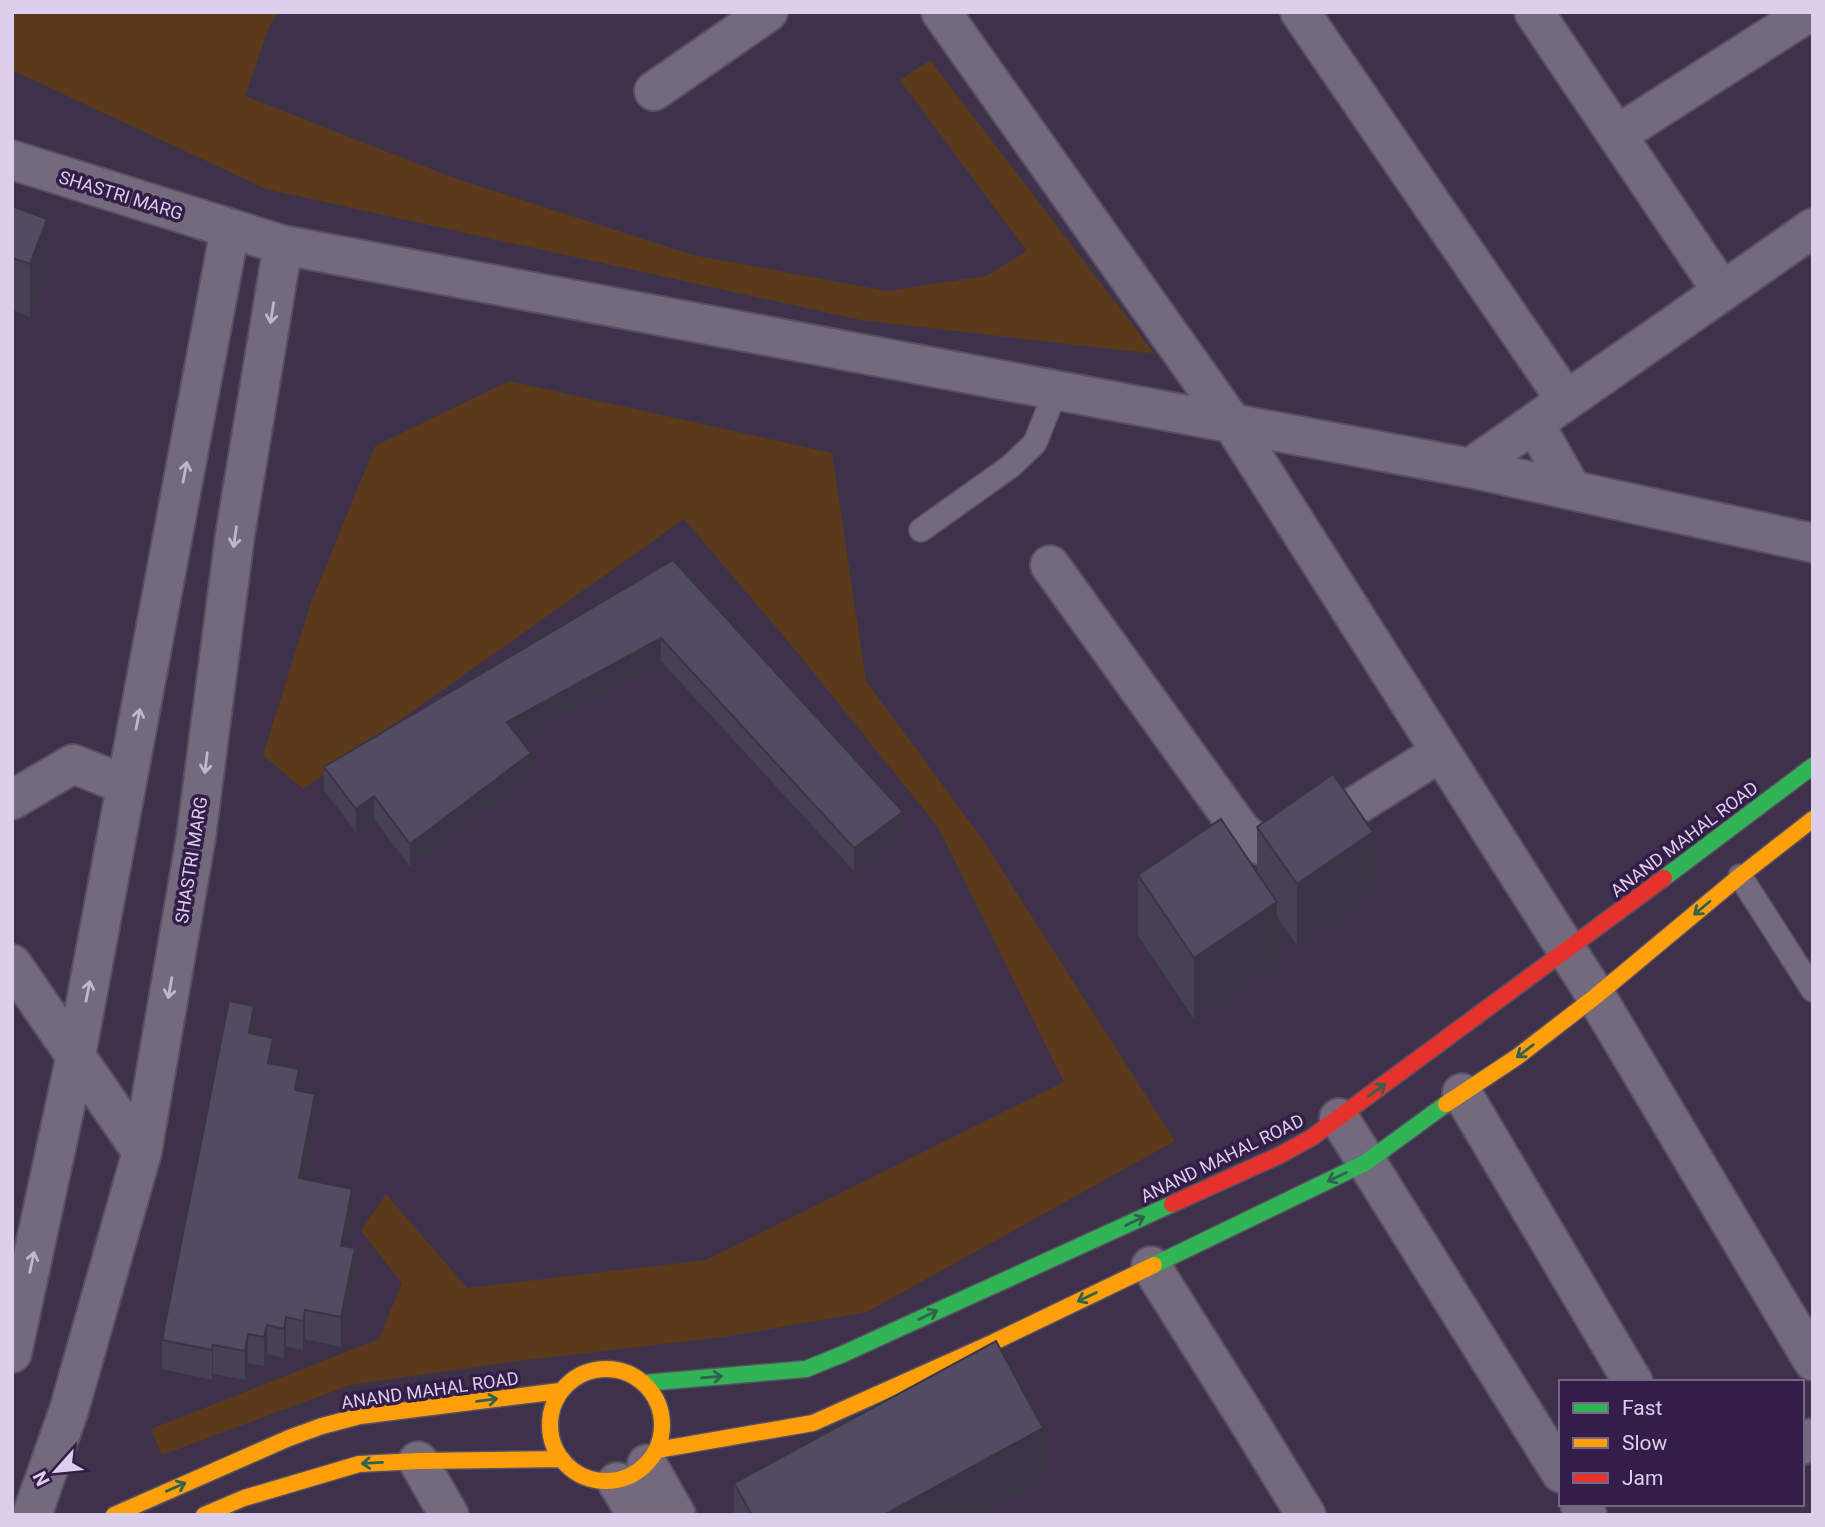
<svg xmlns="http://www.w3.org/2000/svg" width="1825" height="1527" font-family="Roboto,sans-serif">
<style>
.green{fill:#5b3a1c}
.lines{fill:none;stroke-linecap:round;stroke-linejoin:round}
.lane-casing{stroke:#594f64;stroke-width:26}
.street-casing{stroke:#594f64;stroke-width:42}
.fast-casing{stroke:#594f64;stroke-width:19}
.slow-casing{stroke:#594f64;stroke-width:19}
.jam-casing{stroke:#594f64;stroke-width:19}
.lane{stroke:#736b7d;stroke-width:23}
.street{stroke:#736b7d;stroke-width:38}
.fast{stroke:#30b455;stroke-width:16}
.slow{stroke:#ff9f0a;stroke-width:16}
.jam{stroke:#e5322d;stroke-width:16}
.wall{fill:#474155}
.shaded-wall{fill:#393545}
.building{fill:#524c63;stroke:#393545;stroke-width:2}
.oneway{stroke:#c1b6d0}
.oneway2{stroke:#32624e}
.labels{text-anchor:middle;dominant-baseline:central;stroke-width:7;stroke-linejoin:round;paint-order:stroke}
.street-label{font-size:18px;fill:#dbcfeb;stroke:#331e49}
</style>
<rect width="100%" height="100%" fill="#3e324a"/>
<path class="green" d="M12,12H278L269,27L245,96L454,178L693,255L887,291L986,276L1027,251L900,80L930,60L1155,354L861,320L266,189L12,70Z
M509,381L832,453L866,681L981,837L1175,1141L867,1312L731,1336L510,1362L350,1385L162,1455L151,1429L379,1339L402,1283L361,1231L386,1194L467,1288L706,1260L1064,1082L938,827L793,647L684,519L303,789L263,755L311,603L375,446Z"/>
<g class="lines">
<defs>
<path id="lane" d="M921,530L1011,466L1035,443L1056,390
M1740,876L1813,990"/>
<path id="street" d="M941,12L1232,423L1596,996L1813,1361
M1300,12L1566,400
M1534,12L1722,291
M654,91L768,12
M1617,135L1809,12
M12,160L283,245L1470,468L1813,543
M1534,423L1572,490
M1470,468L1813,228
M1050,565L1242,832C1261,847 1269,853 1293,845L1441,752
M12,800L73,764L126,785
M12,964L142,1152
M1462,1093L1633,1382
M1339,1118L1561,1473
M1151,1266L1249,1422L1306,1515
M12,1353L76,1055L230,229
M1802,1445L1813,1438
M418,1461L449,1515
M647,1464L676,1515
M617,1482L637,1515
M1580,1504L1587,1515
M32,1515L69,1410L142,1152L196,837L235,535L283,245"/>
<path id="fast" d="M1664,878L1813,766
M1154,1265L1365,1163L1446,1104
M644,1383L806,1369L843,1354L1172,1204"/>
<path id="slow" d="M1446,1104L1517,1057L1596,996L1740,876L1813,819
M550 1425a56 56 0 1 1 112 0a56 56 0 1 1-112 0Z
M657,1450L813,1423L992,1343L1154,1265
M114,1515L289,1438L322,1426L360,1416L560,1391
M204,1515L244,1498L359,1464L418,1461L562,1459"/>
<path id="jam" d="M1172,1204L1280,1155L1311,1138L1664,878"/>
</defs>
<use href="#lane" class="lane-casing"/>
<use href="#street" class="street-casing"/>
<use href="#fast" class="fast-casing"/>
<use href="#slow" class="slow-casing"/>
<use href="#jam" class="jam-casing"/>
<use href="#lane" class="lane"/>
<use href="#street" class="street"/>
<use href="#fast" class="fast"/>
<use href="#slow" class="slow"/>
<use href="#jam" class="jam"/>
</g>
<path class="wall" d="M12,206L47,271L30,317L12,310Z
M673,560L903,834L854,871L661,661L519,738L531,776L410,867L374,819L356,832L324,790V767Z
M1257,827L1373,893L1297,946L1277,917V963L1194,1019L1138,936V875L1257,872Z
M254,1034L273,1064L299,1091L315,1123L304,1179L352,1218L346,1247L355,1278L341,1347L305,1339L303,1350L286,1346L284,1358L267,1354L264,1366L248,1363L245,1380L213,1374L212,1380L162,1369V1340Z
M1043,1481L981,1515H734V1483Z"/>
<path class="shaded-wall" d="M47,219V271L30,317V264Z
M661,638V661L507,744V722Z
M531,753V776L410,867V844Z
M374,796V819L356,832V809Z
M903,812V834L854,871V848Z
M1373,832V893L1297,946V884Z
M1277,902V963L1194,1019V958Z
M254,1006V1035L249,1033Z
M273,1038V1067L268,1063Z
M299,1069V1098L295,1090Z
M315,1094V1123L299,1207V1178Z
M352,1189V1218L341,1275V1246Z
M355,1248V1278L341,1347V1317Z
M305,1310V1339L303,1350V1321Z
M286,1317V1346L284,1358V1329Z
M267,1325V1354L264,1366V1337Z
M248,1334V1363L245,1380V1351Z
M213,1345V1374L212,1380V1350Z
M1043,1428V1481L981,1515H884Z"/>
<path class="building" d="M12,206L47,219L30,264L12,258Z
M673,560L903,812L854,848L661,638L507,722L531,753L410,844L374,796L356,809L324,767Z
M1333,774L1373,832L1297,884L1257,827Z
M1221,819L1277,902L1194,958L1138,875Z
M229,1001L254,1006L249,1033L273,1038L268,1063L299,1069L295,1090L315,1094L299,1178L352,1189L341,1246L355,1248L341,1317L305,1310L303,1321L286,1317L284,1329L267,1325L264,1337L248,1334L245,1351L213,1345L212,1350L162,1340Z
M996,1341L1043,1428L884,1515H752L734,1483Z"/>
<defs><path id="oneway-shaft" d="M-6 0H5M1.5-3L5.5 0L1.5 3" fill="none" stroke-width="1.6" stroke-linecap="round" stroke-linejoin="round" transform="scale(1.75)"/></defs>
<g class="oneway">
<use href="#oneway-shaft" transform="translate(272 313) rotate(99)"/>
<use href="#oneway-shaft" transform="translate(185 472) rotate(-79)"/>
<use href="#oneway-shaft" transform="translate(235 537) rotate(98)"/>
<use href="#oneway-shaft" transform="translate(138 719) rotate(-79)"/>
<use href="#oneway-shaft" transform="translate(206 763) rotate(97)"/>
<use href="#oneway-shaft" transform="translate(170 988) rotate(100)"/>
<use href="#oneway-shaft" transform="translate(88 991) rotate(-79)"/>
<use href="#oneway-shaft" transform="translate(32 1262) rotate(-78)"/>
</g>
<g class="oneway2">
<use href="#oneway-shaft" transform="translate(1702 908) rotate(140)"/>
<use href="#oneway-shaft" transform="translate(1525 1051) rotate(143)"/>
<use href="#oneway-shaft" transform="translate(1377 1090) rotate(-36)"/>
<use href="#oneway-shaft" transform="translate(1337 1177) rotate(154)"/>
<use href="#oneway-shaft" transform="translate(1135 1221) rotate(-25)"/>
<use href="#oneway-shaft" transform="translate(1087 1297) rotate(154)"/>
<use href="#oneway-shaft" transform="translate(928 1315) rotate(-25)"/>
<use href="#oneway-shaft" transform="translate(712 1377) rotate(-5)"/>
<use href="#oneway-shaft" transform="translate(487 1400) rotate(-7)"/>
<use href="#oneway-shaft" transform="translate(372 1463) rotate(177)"/>
<use href="#oneway-shaft" transform="translate(176 1487) rotate(-24)"/>
</g>
<g class="labels">
<g class="street-label">
<text transform="translate(121 195) rotate(17)">SHASTRI MARG</text>
<text transform="translate(1684 839) rotate(-37)">ANAND MAHAL ROAD</text>
<text transform="translate(191 860) rotate(-81)">SHASTRI MARG</text>
<text transform="translate(1222 1158) rotate(-26)">ANAND MAHAL ROAD</text>
<text transform="translate(430 1390) rotate(-8)">ANAND MAHAL ROAD</text>
</g>
</g>
<rect width="1825" height="1527" fill="none" stroke="#dbcfeb" stroke-width="28"/>
<rect x="1559" y="1380" width="245" height="126" fill="#331e49" stroke="#76658a" stroke-width="2"/>
<rect x="1573" y="1403" width="35" height="10" fill="#30b455" stroke="#76658a" stroke-width="2"/>
<text x="1622" y="1415" font-size="21" fill="#dbcfeb">Fast</text>
<rect x="1573" y="1438" width="35" height="10" fill="#ff9f0a" stroke="#76658a" stroke-width="2"/>
<text x="1622" y="1450" font-size="21" fill="#dbcfeb">Slow</text>
<rect x="1573" y="1473" width="35" height="10" fill="#e5322d" stroke="#76658a" stroke-width="2"/>
<text x="1622" y="1485" font-size="21" fill="#dbcfeb">Jam</text>
<g transform="translate(56 1471) rotate(243)" stroke="#331e49" stroke-width="5" paint-order="stroke">
<path d="M0-5L12 26L0 18L-12 26Z" fill="#dbcfeb"/>
<text y="-10" font-size="19" font-weight="bold" text-anchor="middle" fill="#dbcfeb">N</text>
</g>
</svg>
